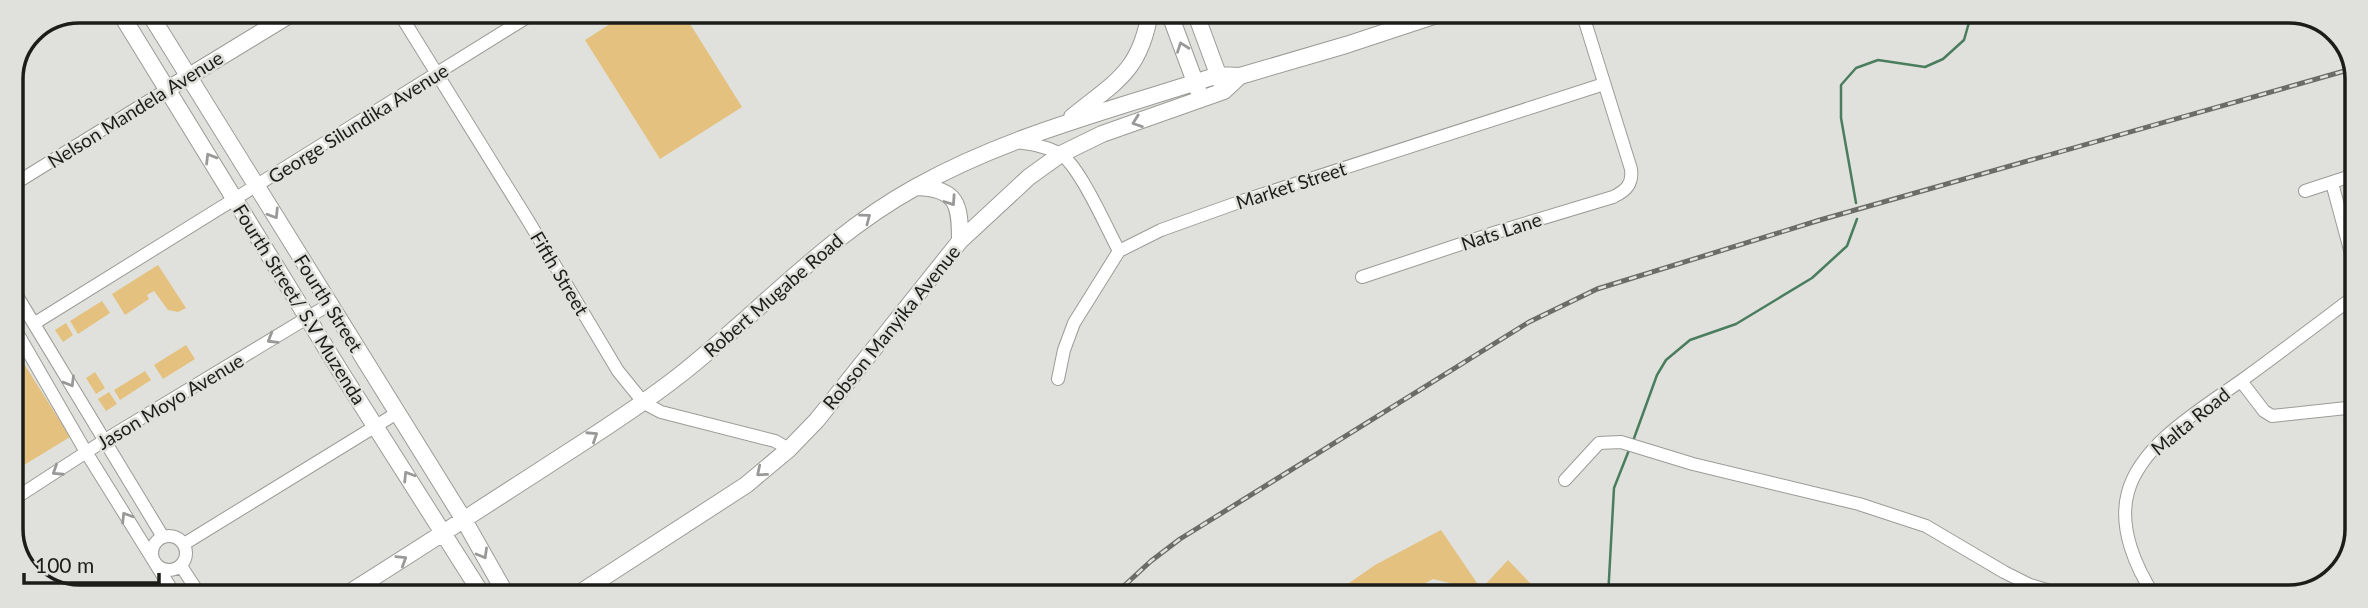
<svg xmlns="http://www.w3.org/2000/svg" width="2368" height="608" font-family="Lato,sans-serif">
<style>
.green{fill:#e4c17e}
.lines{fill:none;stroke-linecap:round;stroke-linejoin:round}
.stream{stroke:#4a7d5e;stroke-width:2.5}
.minor-casing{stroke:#9b9c98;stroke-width:14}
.major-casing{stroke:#9b9c98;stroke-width:18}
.minor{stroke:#fff;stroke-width:12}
.major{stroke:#fff;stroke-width:16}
.rail-casing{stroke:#6b6c69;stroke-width:5}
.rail{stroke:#e0e1dc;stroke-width:2.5;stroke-dasharray:8;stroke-linecap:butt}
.oneway{stroke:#999998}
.labels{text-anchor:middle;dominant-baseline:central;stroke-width:5;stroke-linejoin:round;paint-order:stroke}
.street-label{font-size:19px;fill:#1c1d1b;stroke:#e0e1dc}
.rim{fill:none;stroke:#1c1d1b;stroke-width:3.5}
</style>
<rect width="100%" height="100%" fill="#e0e1dc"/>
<path class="green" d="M630,11H682L742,107L660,159L585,40Z
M158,265L186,308L178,312L168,310L154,291L147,295L149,299L125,315L112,294Z
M102,301L110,313L78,334L70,321Z
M66,323L73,335L63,342L55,330Z
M11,343L70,437L11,473Z
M186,345L195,359L163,379L154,365Z
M145,371L151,380L120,400L114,390Z
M95,372L105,388L96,394L86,378Z
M109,392L117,404L106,411L98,399Z
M1441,530L1481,589L1508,560L1532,585L1525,597H1462L1454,584L1433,579L1401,597H1329L1375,565Z"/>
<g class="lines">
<path class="stream" d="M1856,203L1841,118V85L1856,68L1878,60L1925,67L1943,59L1964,40L1970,19L1968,12
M1633,441L1657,375L1666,360L1690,340L1736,324L1812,278L1847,246L1857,219
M1608,597L1614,488L1629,450"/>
<defs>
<path id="minor" d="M398,11L529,222L618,371L644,403L661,412L775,441L789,449
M1016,142C1031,144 1045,146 1059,153C1079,164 1107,229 1119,251
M2332,183L2356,272
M11,186L168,89
M2305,191L2357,174
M1362,277L1497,232L1613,197C1626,191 1633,184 1631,169L1582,12
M11,286L163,537
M11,322L86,452L175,595
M35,323L537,11
M1058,379L1064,350L1074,323L1119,251L1161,230L1242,201L1604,84
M2241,381L2264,411L2272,416L2356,407
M1565,480L1599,443L1621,442L1693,464L1859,504L1926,526L2004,572L2030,585L2070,597
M11,501L105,440L330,304
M152 553a17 17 0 1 1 34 0a17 17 0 1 1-34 0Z
M184,544L397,413
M181,566L200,595
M2155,597C2136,568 2118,528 2128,492C2142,442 2205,407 2245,378C2282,351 2319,323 2356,295"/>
<path id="major" d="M119,11L342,374L483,596
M148,11L464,520L507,596
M1169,12L1198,90
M1195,12L1222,85
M168,89L296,11
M1072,117C1116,81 1140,72 1150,12
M918,187C958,189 960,205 960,241
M344,596C408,556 472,514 536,473C583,442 631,413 676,378C757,315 825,237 916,187C1011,134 1116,109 1218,75L1240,76L1346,45L1446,12
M575,596L746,485L789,449L817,420L960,241L1029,177L1061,154L1102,134L1224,91L1240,76"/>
</defs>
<use href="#minor" class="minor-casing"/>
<use href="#major" class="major-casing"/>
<use href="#minor" class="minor"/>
<use href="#major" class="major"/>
<defs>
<path id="rail" d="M1113,596L1151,561L1180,539L1529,322L1597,289L1820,220L2355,68"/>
</defs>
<use href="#rail" class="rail-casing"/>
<use href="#rail" class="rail"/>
</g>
<defs><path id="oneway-chevron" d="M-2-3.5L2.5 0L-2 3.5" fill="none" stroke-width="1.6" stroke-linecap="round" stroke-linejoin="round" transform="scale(1.75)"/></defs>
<g class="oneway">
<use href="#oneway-chevron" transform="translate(1182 47) rotate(-110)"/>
<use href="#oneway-chevron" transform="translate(1137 122) rotate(160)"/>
<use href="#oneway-chevron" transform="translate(210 158) rotate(-121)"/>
<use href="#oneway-chevron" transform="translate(951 201) rotate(56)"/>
<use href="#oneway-chevron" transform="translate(274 214) rotate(58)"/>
<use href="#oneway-chevron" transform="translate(866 218) rotate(-37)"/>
<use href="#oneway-chevron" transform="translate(272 339) rotate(149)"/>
<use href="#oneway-chevron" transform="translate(70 382) rotate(59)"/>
<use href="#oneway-chevron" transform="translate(593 436) rotate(-33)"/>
<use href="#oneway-chevron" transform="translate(57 471) rotate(147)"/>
<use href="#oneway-chevron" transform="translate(761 472) rotate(140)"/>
<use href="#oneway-chevron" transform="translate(408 476) rotate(-122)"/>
<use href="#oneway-chevron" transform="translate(126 517) rotate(-122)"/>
<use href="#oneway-chevron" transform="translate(483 554) rotate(60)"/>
<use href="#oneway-chevron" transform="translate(402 560) rotate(-32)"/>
</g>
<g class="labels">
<g class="street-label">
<text transform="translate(135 109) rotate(-32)">Nelson Mandela Avenue</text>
<text transform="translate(358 123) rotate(-32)">George Silundika Avenue</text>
<text transform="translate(1291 185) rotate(-18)">Market Street</text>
<text transform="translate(1501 231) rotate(-18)">Nats Lane</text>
<text transform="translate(560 273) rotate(59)">Fifth Street</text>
<text transform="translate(773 295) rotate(-41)">Robert Mugabe Road</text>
<text transform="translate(329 303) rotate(58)">Fourth Street</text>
<text transform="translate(300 304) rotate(58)">Fourth Street/ S.V Muzenda</text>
<text transform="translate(891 327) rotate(-51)">Robson Manyika Avenue</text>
<text transform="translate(170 401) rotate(-31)">Jason Moyo Avenue</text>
<text transform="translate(2190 421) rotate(-39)">Malta Road</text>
</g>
</g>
<path d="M0 0H2368V608H0ZM79 23H2289A56 56 0 0 1 2345 79V529A56 56 0 0 1 2289 585H79A56 56 0 0 1 23 529V79A56 56 0 0 1 79 23Z" fill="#e0e1dc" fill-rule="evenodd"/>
<path class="rim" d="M79 23H2289A56 56 0 0 1 2345 79V529A56 56 0 0 1 2289 585H79A56 56 0 0 1 23 529V79A56 56 0 0 1 79 23Z"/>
<path d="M24 573v10h135v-10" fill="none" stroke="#1c1d1b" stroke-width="3.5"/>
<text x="35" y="573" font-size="21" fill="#1c1d1b" stroke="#e0e1dc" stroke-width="5" paint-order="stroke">100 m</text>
</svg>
